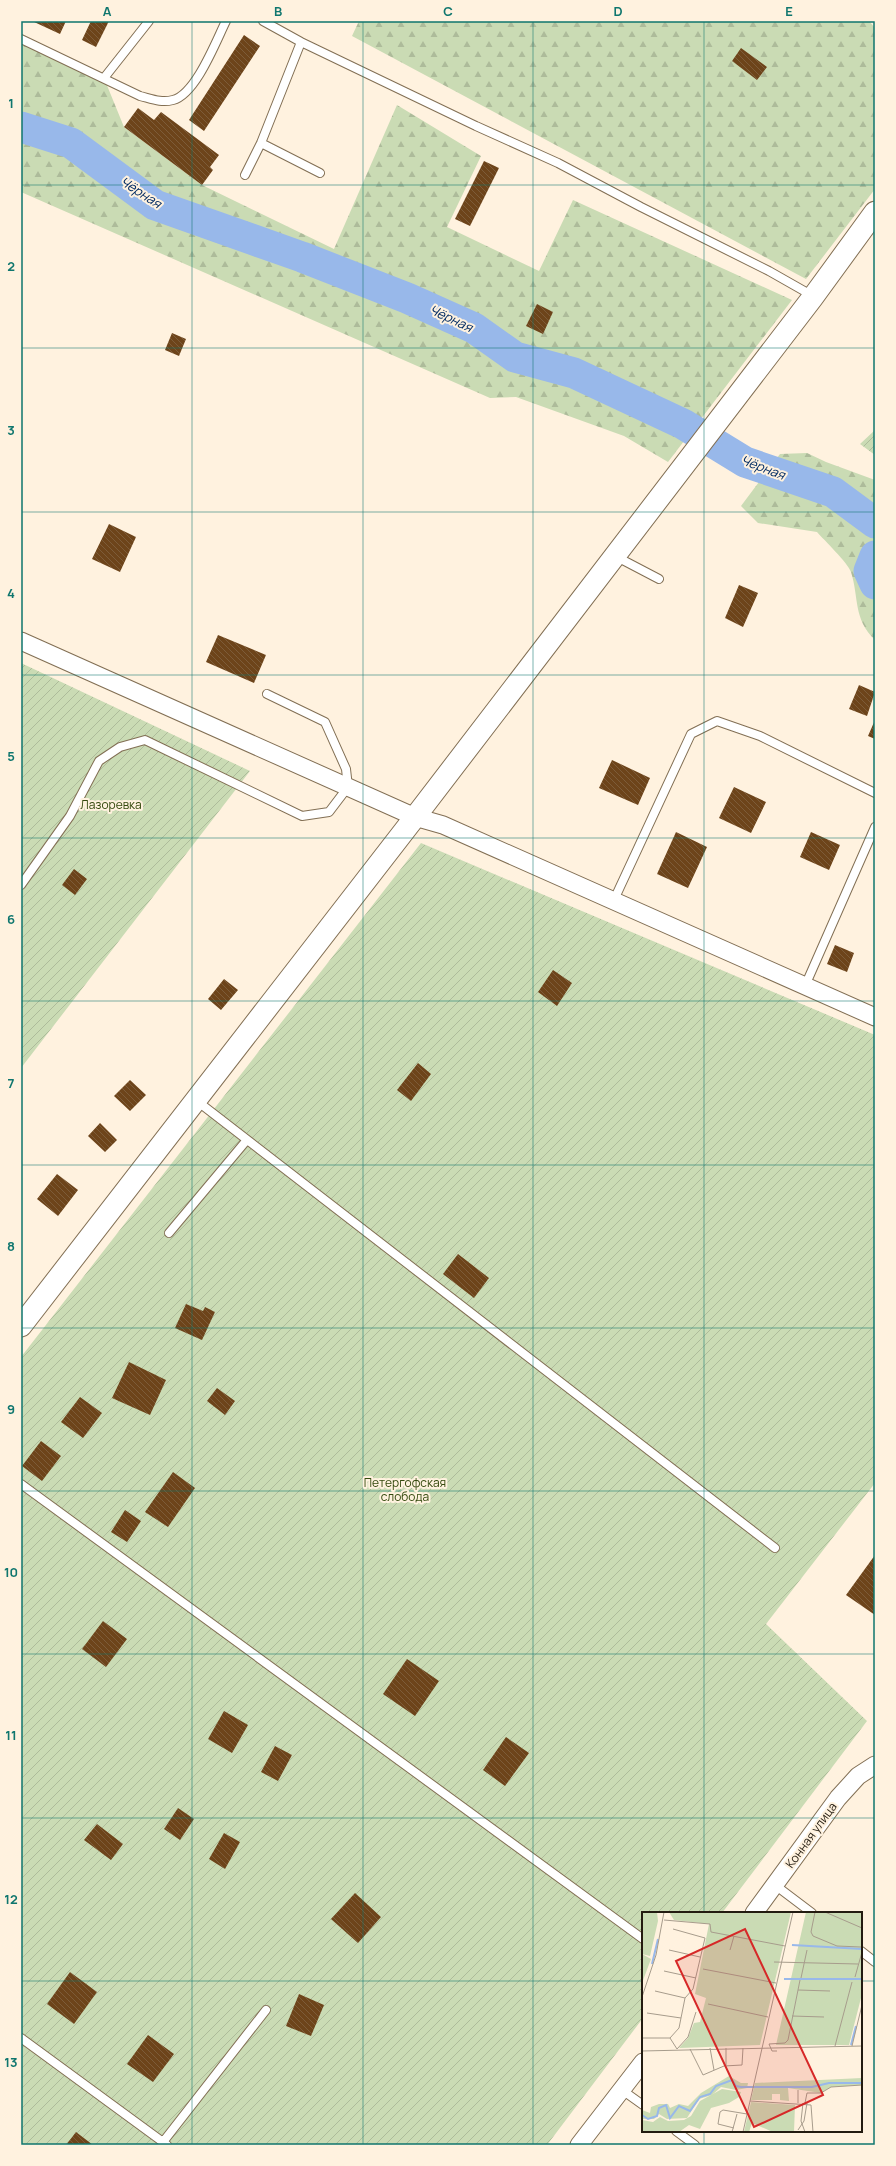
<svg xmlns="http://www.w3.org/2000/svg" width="896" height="2166" font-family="Manrope,sans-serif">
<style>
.forest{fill:url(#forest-firs)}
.garden{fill:url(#garden-furrows)}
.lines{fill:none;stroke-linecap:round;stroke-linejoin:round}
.river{stroke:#98b8ea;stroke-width:31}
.building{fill:url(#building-back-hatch)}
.service-casing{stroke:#826f54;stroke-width:10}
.minor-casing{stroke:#826f54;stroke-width:19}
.tertiary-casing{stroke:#826f54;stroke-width:23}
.service{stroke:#fff;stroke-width:8}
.minor{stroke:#fff;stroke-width:17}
.tertiary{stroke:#fff;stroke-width:21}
.grid{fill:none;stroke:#0f766e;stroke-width:1;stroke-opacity:0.55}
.labels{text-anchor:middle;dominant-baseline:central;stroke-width:4;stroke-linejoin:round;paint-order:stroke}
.park-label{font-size:12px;fill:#354a0e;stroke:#fff2df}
.street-label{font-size:12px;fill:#231b10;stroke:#fff2df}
.water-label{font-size:13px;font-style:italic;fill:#012a62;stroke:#fff2df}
.inset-river{fill:none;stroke:#98b8ea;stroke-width:2}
.inset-road{fill:none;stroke:#a79c8c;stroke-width:1}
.view{fill:#d62828;fill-opacity:0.15;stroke:#d62828;stroke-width:2}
.inset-edge{fill:none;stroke:#231b10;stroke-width:2}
.neatline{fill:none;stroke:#0f766e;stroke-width:1.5}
.grid-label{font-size:13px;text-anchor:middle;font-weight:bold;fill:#0f766e}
</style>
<defs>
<pattern id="forest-firs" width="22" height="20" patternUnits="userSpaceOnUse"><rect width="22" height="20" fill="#cadbb4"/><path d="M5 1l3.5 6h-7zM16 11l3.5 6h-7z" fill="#adbb9a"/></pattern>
<pattern id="garden-furrows" width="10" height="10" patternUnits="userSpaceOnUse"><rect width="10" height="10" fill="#cadbb4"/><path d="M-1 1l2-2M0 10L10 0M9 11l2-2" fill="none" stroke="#adbb9a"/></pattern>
<pattern id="building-back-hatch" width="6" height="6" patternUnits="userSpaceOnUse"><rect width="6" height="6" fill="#6d441a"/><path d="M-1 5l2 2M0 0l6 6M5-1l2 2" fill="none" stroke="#7d5c39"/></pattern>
</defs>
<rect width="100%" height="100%" fill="#fff2df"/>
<path class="forest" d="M359,21H869L875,28V189L806,279L352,36Z
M21,39L104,78L124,127L202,185L334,249L397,105L481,156L447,227L539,271L573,200L792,300L668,462L624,436L516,397L490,398L21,192Z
M807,453L826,462L875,480V640C853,619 859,597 851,572C848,563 824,540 817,532L758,523L741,506L780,454Z"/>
<path class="garden" d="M875,430V455L860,444Z
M21,663L250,771L21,1068Z
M421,843L875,1035V1483L766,1624L867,1721L722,1913H643V2018L547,2145H21V1357Z"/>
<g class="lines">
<path class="river" d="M21,127L71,143L155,205L302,257L407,298L474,328L515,357L574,373L683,424L745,462L833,492L875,523
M875,556L869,571L875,584"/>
</g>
<path class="building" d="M32,21H66L60,34Z
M91,21H109L96,47L82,40Z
M244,35L260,46L204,131L189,120Z
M741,48L767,67L757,80L732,61Z
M138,108L154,120L161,112L219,155L210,167L213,170L202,185L124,127Z
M484,161L499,168L470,226L455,219Z
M537,304L553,312L543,334L526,326Z
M172,333L186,339L179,356L165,350Z
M109,524L136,537L120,572L92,559Z
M739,585L758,593L743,627L725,618Z
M218,635L266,655L254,683L206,662Z
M859,685L875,692L867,716L849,709Z
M875,720V739L868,736Z
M612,760L650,778L638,805L599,788Z
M734,787L766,802L751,833L719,818Z
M676,832L707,847L688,888L657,874Z
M811,832L840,845L829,870L800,857Z
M74,869L87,879L75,895L62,885Z
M835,945L854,953L847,972L827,964Z
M553,970L572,983L557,1006L538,992Z
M224,979L238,990L221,1010L208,999Z
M418,1063L431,1074L411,1101L397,1090Z
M130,1080L146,1095L130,1111L114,1096Z
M100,1123L117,1140L105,1152L88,1136Z
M57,1174L78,1190L58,1216L37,1199Z
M458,1254L489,1278L474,1298L443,1274Z
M186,1304L203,1311L205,1307L215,1312L202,1340L175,1328Z
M129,1362L166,1380L150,1415L112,1398Z
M217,1388L235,1401L225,1415L207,1401Z
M80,1397L102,1413L83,1438L61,1422Z
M41,1441L61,1456L42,1481L22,1466Z
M173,1472L195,1488L168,1527L145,1512Z
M125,1510L141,1521L127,1542L111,1532Z
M875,1555V1615L846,1595Z
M103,1621L127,1639L106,1667L82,1649Z
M407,1659L439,1681L415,1716L383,1694Z
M224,1711L248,1725L232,1753L208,1739Z
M506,1737L529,1753L505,1786L483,1770Z
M275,1746L292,1755L278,1781L261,1772Z
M178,1808L194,1819L180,1840L164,1829Z
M97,1824L123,1844L111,1860L84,1840Z
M224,1833L240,1842L225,1869L209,1859Z
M355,1893L381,1917L358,1943L331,1919Z
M70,1972L97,1992L74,2024L47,2004Z
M299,1994L324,2005L311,2036L286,2026Z
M148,2035L174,2054L153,2082L127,2064Z
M76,2132L93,2145H66Z"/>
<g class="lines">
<defs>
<path id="service" d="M263,21L301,42L476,126L558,163L641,207L769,271L813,296
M21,39L140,96C152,99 161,103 173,100C196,94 216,41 226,21
M104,78L149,21
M261,143L320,173
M245,175L261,143L301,42
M615,556L659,579
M21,885L70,816L99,761L120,747L145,740L302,816L329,812L348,787L346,769L325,722L267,694
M613,902L691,734L717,721L760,736L875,793
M805,986L875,827
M197,1101L775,1548
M169,1233L246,1141
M21,1484L643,1939
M775,1885L812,1913
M861,1951L875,1962
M21,2038L167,2145
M622,2090L643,2105
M676,2131L695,2145
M163,2142L266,2010"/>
<path id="minor" d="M21,641L415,817L443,825L875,1017
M754,1913L838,1798L858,1776L875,1765
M579,2145L643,2062"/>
<path id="tertiary" d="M21,1326L415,817L813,297L875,212"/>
</defs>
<use href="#service" class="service-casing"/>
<use href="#minor" class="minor-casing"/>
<use href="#tertiary" class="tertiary-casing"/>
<use href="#service" class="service"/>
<use href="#minor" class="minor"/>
<use href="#tertiary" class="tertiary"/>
</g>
<path class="grid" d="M192,21V2145M363,21V2145M533,21V2145M704,21V1913M21,185H875M21,348H875M21,512H875M21,675H875M21,838H875M21,1001H875M21,1165H875M21,1328H875M21,1491H875M21,1654H875M21,1818H875M21,1981H643M861,1981H875M704,2131V2145"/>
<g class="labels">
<g class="park-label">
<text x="111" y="804">Лазоревка</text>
<text x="405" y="1482">Петергофская<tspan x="405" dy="14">слобода</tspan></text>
</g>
<g class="street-label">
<text transform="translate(811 1835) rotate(-54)">Конная улица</text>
</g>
<g class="water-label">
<text transform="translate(141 192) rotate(33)">Чёрная</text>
<text transform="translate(451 318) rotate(25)">Чёрная</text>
<text transform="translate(763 467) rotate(21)">Чёрная</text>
</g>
</g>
<g transform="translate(642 1912)">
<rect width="220" height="220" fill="#fff2df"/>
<path d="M0,42L9,47L0,71Z" fill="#cadbb4"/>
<path d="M87,164L99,171H106L105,176L94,178L79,175L70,183L57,187L45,206L25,207L17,202L12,207H0V198L8,201L9,195L17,192H26L28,196L37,192L46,194L59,181ZM220,166V173L189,175L179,181L146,176L147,189L138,188V182H130V188H109L113,171ZM109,190L153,193L152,220H131L110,211L107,220H102Z" fill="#cadbb4"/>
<path d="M0,0H15L16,9L8,44L0,42ZM27,0H149L118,133L37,136L46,126L52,111L58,110L64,86L53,82L67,12L32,8ZM164,0H220V82L207,133H134ZM80,177L99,180L97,185L87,191L69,196L58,217L47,213L37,220H0V208L11,210L18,205L26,209L42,208L49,204L58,189Z" fill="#cadbb4"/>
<path class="inset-river" d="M150,33L220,37M10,52L16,27M142,67H220M209,133L214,114M0,203L6,207L15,204L17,196L24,193L28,206L37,194L48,199L58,185L68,182L74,174L90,168L94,174L99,175H170L187,171H220"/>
<path class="inset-road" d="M173,0L169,20L171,24L195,34L219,35M183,0L220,16M22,8L68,12L69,20L143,34M31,17L63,26L51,77L43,86L37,116L28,126L35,137L46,125L54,100M27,38L58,45M88,38L92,24M132,50L216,52M61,57L134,71M22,59L54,66M213,65L220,40M159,66L165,38M156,78L188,79M13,79L43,86M0,85L14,43L22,0M66,92L126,105M5,101L39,106M150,104L182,105M0,126H28M193,134L210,70M210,134L220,93M68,136L72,158M84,136V153M48,137L61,163L82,154L100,153L101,136M0,139L220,134M135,139H130L127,132L143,131L146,128L158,68M156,178V191M108,189L169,193L171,220M161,191L159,209L163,220M163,191L165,181H179L189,175L220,173M92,216L76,212L78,200L81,198L105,202M156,218L162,209L165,191M90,220L95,202M101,220L151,0"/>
<path class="view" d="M103,17L181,183L112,215L34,49Z"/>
<rect width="220" height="220" class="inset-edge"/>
</g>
<rect width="896" height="2166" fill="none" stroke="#fff2df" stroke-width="44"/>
<rect x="22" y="22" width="852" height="2122" class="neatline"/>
<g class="grid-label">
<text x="107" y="16">A</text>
<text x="278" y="16">B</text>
<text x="448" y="16">C</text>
<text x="618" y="16">D</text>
<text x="789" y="16">E</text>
<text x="11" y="108">1</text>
<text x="11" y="271">2</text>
<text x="11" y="435">3</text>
<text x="11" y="598">4</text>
<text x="11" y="761">5</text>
<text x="11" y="924">6</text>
<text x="11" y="1088">7</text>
<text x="11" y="1251">8</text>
<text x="11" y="1414">9</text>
<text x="11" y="1577">10</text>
<text x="11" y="1740">11</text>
<text x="11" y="1904">12</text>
<text x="11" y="2067">13</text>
</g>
</svg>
